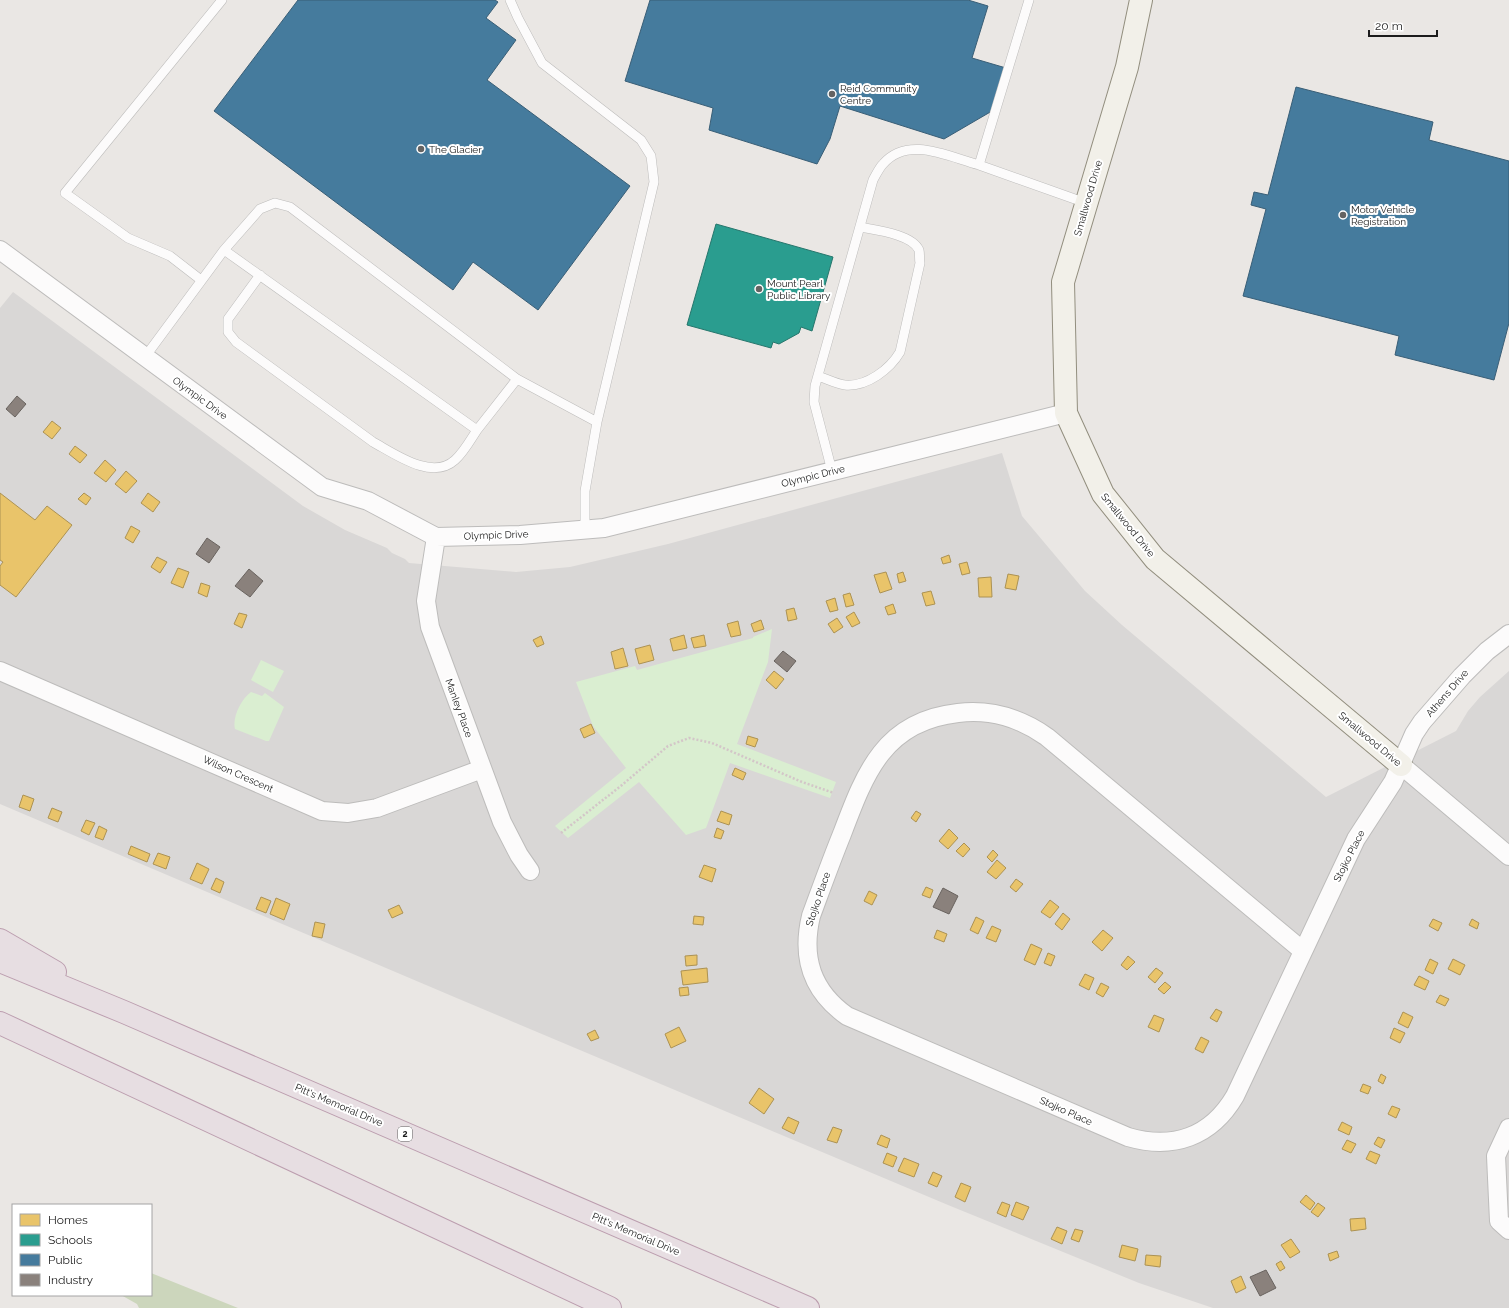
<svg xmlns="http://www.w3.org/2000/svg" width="1509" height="1308" font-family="Raleway,sans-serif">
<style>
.residential{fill:#d9d7d6}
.forest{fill:#ccd6bc}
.park{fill:#daeed1}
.homes{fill:#e9c46a;stroke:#ac9253}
.schools{fill:#2a9d8f;stroke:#26766c}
.public{fill:#457b9d;stroke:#395e76}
.industry{fill:#8a817c;stroke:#69635f}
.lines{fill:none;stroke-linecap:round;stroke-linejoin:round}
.lane-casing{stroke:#bdbcbb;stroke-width:10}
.street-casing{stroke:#bdbcbb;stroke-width:20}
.secondary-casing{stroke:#928e7e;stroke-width:24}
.highway-casing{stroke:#bc9eaf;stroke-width:24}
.path{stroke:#d3c6c8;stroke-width:2.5;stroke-dasharray:2 2;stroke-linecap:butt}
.lane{stroke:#fcfbfb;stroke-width:9}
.street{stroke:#fcfbfb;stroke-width:18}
.secondary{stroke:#f2f0e9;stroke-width:22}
.highway{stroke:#e7dee2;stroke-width:22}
.poi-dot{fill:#646362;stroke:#fff;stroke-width:1.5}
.labels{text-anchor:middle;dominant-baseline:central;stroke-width:4;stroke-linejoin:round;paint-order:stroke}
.shield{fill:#fff;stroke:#606060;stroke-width:1}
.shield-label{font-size:9px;font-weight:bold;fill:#1c1c1c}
.poi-label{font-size:10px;fill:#1c1c1c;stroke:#fff;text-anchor:start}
.street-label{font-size:10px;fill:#1c1c1c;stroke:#fff}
</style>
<rect width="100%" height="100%" fill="#eae7e4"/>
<path class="residential" d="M13,292L303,506L345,530L387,548L392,553L405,559L409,563L516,572L570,567L668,544L1002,453L1022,516L1085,591L1122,625L1326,797L1456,731L1468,711L1480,697L1509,671V1308H1213L1139,1283L948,1205L459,999L0,804V308Z"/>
<path class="forest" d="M151,1273L238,1308H139L137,1304L121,1295H151Z"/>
<path class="park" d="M772,629L768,662L737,744L836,782L830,798L730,763L706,828L686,835L639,782L568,838L555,826L626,768L593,726L576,682L635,666L637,670L753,638V637Z
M261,660L284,671L273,692L251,680Z
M251,692L262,696L265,693L284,707L269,741H266L235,729C232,718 241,699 251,692Z"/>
<path class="homes" d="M52,421L61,428L52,439L43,432Z
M75,446L87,455L80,463L69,454Z
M105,460L116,470L106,482L94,473Z
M126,471L137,481L126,493L115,484Z
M0,493L35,520L47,506L72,525L16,597L0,585V566L3,562L0,560Z
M84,493L91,498L86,505L78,499Z
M148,493L160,502L153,512L141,503Z
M131,526L140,531L133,543L125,538Z
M949,555L951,562L943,564L941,558Z
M157,557L167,562L160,573L151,567Z
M967,562L970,573L962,575L959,564Z
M178,568L189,572L183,588L171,583Z
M886,572L892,589L880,593L874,575Z
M903,572L906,581L899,583L897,574Z
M1008,574L1019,576L1016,590L1005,588Z
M991,577L992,597H979L978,578Z
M201,583L210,586L207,597L198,593Z
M931,591L935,604L926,606L922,593Z
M850,593L854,605L846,607L843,595Z
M835,598L838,610L830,612L826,601Z
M893,604L896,613L888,615L885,607Z
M794,608L797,619L788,621L786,610Z
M854,612L860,623L852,627L846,617Z
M239,613L247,615L242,628L234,624Z
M837,618L843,627L834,633L828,624Z
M761,620L764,629L754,632L751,624Z
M738,621L741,635L731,637L727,624Z
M684,635L687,648L673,651L670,639Z
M704,635L706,646L694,648L691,638Z
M541,636L544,644L537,647L533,640Z
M650,645L654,660L639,664L635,649Z
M623,648L628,666L615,669L611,652Z
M774,671L784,679L776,689L766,680Z
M591,724L595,733L584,738L580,729Z
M748,736L758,739L755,747L746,744Z
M735,768L746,773L743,780L732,775Z
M23,795L34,799L30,811L19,807Z
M52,808L62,812L58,822L48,818Z
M721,811L732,815L729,825L717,821Z
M916,811L921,814L916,822L911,818Z
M86,820L95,823L89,835L81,831Z
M99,826L107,830L103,840L95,837Z
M717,828L724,831L721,839L714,837Z
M949,829L958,838L948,849L939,841Z
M964,843L970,849L963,857L956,851Z
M131,846L150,854L147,862L128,854Z
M993,850L998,855L992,862L987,857Z
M158,853L170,857L166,869L153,864Z
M997,860L1006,868L996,879L987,872Z
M197,863L209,869L202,884L190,879Z
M704,865L716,869L712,882L699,877Z
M216,878L224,882L220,893L211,889Z
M1016,879L1023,884L1016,892L1010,887Z
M926,887L933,890L930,898L922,895Z
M869,891L877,895L872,905L864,901Z
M261,897L271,901L266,913L256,909Z
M276,898L290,904L284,920L270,914Z
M1050,900L1059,907L1050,918L1041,912Z
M399,905L403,913L392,918L388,910Z
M1063,913L1070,919L1062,930L1055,924Z
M694,916L704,917L703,925L693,924Z
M976,917L984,921L978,934L970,930Z
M1433,919L1442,923L1438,931L1429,926Z
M1472,919L1479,923L1477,929L1469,925Z
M315,922L325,924L322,938L312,936Z
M992,926L1001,930L996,942L986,938Z
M937,930L947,934L944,942L934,938Z
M1103,930L1113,938L1102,951L1092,942Z
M1031,944L1042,949L1035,965L1024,960Z
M1048,953L1055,956L1051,966L1044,963Z
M697,955V965L686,966L685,956Z
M1128,956L1135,962L1127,970L1121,965Z
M1430,959L1438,963L1433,974L1425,970Z
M1453,959L1465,965L1460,975L1448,969Z
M707,968L708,982L683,985L681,971Z
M1156,968L1163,973L1155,983L1148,977Z
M1085,974L1094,978L1089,990L1079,985Z
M1419,976L1429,981L1425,990L1414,985Z
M1165,982L1171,987L1164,994L1158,989Z
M1101,983L1109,987L1103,997L1096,993Z
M688,987L689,995L680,996L679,988Z
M1440,995L1449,999L1445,1006L1436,1002Z
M1216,1009L1222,1012L1217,1022L1210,1018Z
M1403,1012L1413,1017L1408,1028L1398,1023Z
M1154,1015L1164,1019L1159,1032L1148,1027Z
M679,1027L686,1041L671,1048L665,1034Z
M1394,1028L1405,1033L1400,1043L1390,1038Z
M595,1030L599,1038L591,1041L587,1034Z
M1201,1037L1209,1041L1203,1053L1195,1049Z
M1381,1074L1386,1077L1383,1084L1378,1081Z
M1363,1084L1371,1087L1368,1094L1360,1091Z
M759,1088L774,1099L764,1114L749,1103Z
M1392,1106L1400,1109L1396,1118L1388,1114Z
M788,1117L799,1122L794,1134L782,1128Z
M1342,1122L1352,1127L1349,1135L1338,1130Z
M833,1127L842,1130L837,1143L827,1140Z
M881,1135L890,1139L887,1148L877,1144Z
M1378,1137L1385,1140L1381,1148L1374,1144Z
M1347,1140L1356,1144L1351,1153L1342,1149Z
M1370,1151L1380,1155L1376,1164L1366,1159Z
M887,1153L897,1157L893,1167L883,1163Z
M904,1158L919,1164L914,1177L898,1171Z
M933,1172L942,1176L937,1187L928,1183Z
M961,1183L971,1187L965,1202L955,1197Z
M1306,1195L1315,1203L1310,1210L1300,1202Z
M1002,1202L1010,1205L1006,1217L997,1213Z
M1016,1202L1029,1207L1023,1220L1011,1215Z
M1318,1203L1325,1208L1318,1217L1311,1212Z
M1365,1218L1366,1229L1351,1231L1350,1219Z
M1057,1227L1067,1231L1062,1244L1051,1239Z
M1075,1229L1083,1231L1079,1242L1071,1239Z
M1291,1239L1300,1252L1290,1258L1281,1245Z
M1122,1245L1138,1249L1135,1261L1119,1257Z
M1337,1251L1339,1257L1330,1261L1328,1254Z
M1146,1255L1161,1256L1160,1267L1145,1265Z
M1281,1261L1285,1268L1280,1271L1276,1264Z
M1241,1276L1246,1288L1236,1293L1231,1281Z"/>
<path class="schools" d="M716,224L833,257L812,331L801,327L799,333L779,344L773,342L771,348L687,325Z"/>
<path class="public" d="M298,0H495L498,2L486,18L516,40L487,80L630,186L538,310L473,262L453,290L214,111Z
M650,0H968L988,6L972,58L1006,68L992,111L944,139L840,106L830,139L817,164L709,130L713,108L625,81Z
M1296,87L1433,122L1429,140L1509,161V323L1494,380L1395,355L1399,336L1243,296L1266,209L1251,205L1254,192L1268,195Z"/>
<path class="industry" d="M17,396L26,404L15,417L6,409Z
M207,538L220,547L209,563L196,554Z
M249,569L263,581L250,597L235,586Z
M783,651L796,661L787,672L774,661Z
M943,888L958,896L949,914L933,907Z
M1266,1270L1276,1288L1260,1296L1250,1277Z"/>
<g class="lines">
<defs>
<path id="lane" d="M510,0L518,18L542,63L641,140L651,156L654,182L597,422L585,491V529
M1029,0L979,165L1086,203
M224,250L477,430C471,439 464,452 455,460C432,481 395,454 373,442L236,342L228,332V319L260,275
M201,280L170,256L128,238L65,193L222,0
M145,357L224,250L260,209L275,203L290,207L517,379L597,422
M818,376C827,379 836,384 845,385C867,387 890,369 900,352L920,263C919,259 920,254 919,250C912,234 875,230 860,227
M477,430L517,379
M832,471L814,402L815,386L873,180C876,175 879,168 883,164C908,135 949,157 979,165"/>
<path id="street" d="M0,250L322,487L368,501L436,537L520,535L604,528L1066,413
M436,537L426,601L430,627L502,822L519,855L530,871
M0,671L322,811L348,813L377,808L482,769
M1401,765L1509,856
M1303,951L1047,737C1020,718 992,709 958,713C884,721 865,773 842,834C831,861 821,889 811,916C801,958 812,991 847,1016L1128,1137C1173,1150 1211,1137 1235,1096L1356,839L1393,782L1414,734L1422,722L1462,676L1487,651L1509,634
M1509,1128L1496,1156L1499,1221L1509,1230"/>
<path id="secondary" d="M1141,0L1127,67L1063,282L1066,413L1103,494L1155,559L1401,765"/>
<path id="highway" d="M0,940L55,972
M0,961L124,1012L808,1308
M0,1023L610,1308"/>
</defs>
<use href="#lane" class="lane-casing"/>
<use href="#street" class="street-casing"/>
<use href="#secondary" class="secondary-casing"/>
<use href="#highway" class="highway-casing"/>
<path class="path" d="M561,833L622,785L668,746L689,738L712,743L802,782L834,793"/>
<use href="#lane" class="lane"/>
<use href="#street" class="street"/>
<use href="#secondary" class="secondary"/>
<use href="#highway" class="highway"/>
</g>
<g class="poi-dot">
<circle cx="832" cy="94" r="4"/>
<circle cx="421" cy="149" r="4"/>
<circle cx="1343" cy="215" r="4"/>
<circle cx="759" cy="289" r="4"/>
</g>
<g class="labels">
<rect class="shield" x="398" y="1127" width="14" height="14" rx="3"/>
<g class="shield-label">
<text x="405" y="1134">2</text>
</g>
<g class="poi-label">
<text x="840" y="88">Reid Community<tspan x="840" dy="12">Centre</tspan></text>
<text x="429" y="149">The Glacier</text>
<text x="1351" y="209">Motor Vehicle<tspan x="1351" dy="12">Registration</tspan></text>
<text x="767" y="283">Mount Pearl<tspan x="767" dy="12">Public Library</tspan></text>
</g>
<g class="street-label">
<text transform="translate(1088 198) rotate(-74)">Smallwood Drive</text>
<text transform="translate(200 398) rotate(36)">Olympic Drive</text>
<text transform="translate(813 476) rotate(-14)">Olympic Drive</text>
<text transform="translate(1128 525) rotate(51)">Smallwood Drive</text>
<text transform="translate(496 535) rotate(-2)">Olympic Drive</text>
<text transform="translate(1447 693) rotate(-49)">Athens Drive</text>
<text transform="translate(459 708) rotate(70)">Manley Place</text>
<text transform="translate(1370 739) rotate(40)">Smallwood Drive</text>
<text transform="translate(238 774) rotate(24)">Wilson Crescent</text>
<text transform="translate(1349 856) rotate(-63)">Stojko Place</text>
<text transform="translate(818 899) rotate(-71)">Stojko Place</text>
<text transform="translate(339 1105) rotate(23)">Pitt's Memorial Drive</text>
<text transform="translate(1066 1111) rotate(24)">Stojko Place</text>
<text transform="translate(636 1234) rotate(23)">Pitt's Memorial Drive</text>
</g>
</g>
<rect x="12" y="1204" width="140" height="92" fill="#ffffff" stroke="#a4a4a4"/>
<rect x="20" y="1214" width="20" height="12" fill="#e9c46a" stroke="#a4a4a4"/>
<text x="48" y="1224" font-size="12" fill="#1c1c1c">Homes</text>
<rect x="20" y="1234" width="20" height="12" fill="#2a9d8f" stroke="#a4a4a4"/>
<text x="48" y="1244" font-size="12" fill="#1c1c1c">Schools</text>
<rect x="20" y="1254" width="20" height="12" fill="#457b9d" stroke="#a4a4a4"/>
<text x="48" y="1264" font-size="12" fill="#1c1c1c">Public</text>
<rect x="20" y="1274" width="20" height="12" fill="#8a817c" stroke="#a4a4a4"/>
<text x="48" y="1284" font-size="12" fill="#1c1c1c">Industry</text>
<path d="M1369 30v6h68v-6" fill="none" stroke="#1c1c1c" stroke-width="2"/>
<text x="1375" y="30" font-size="12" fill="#1c1c1c" stroke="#ffffff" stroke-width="3" paint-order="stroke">20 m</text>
</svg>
